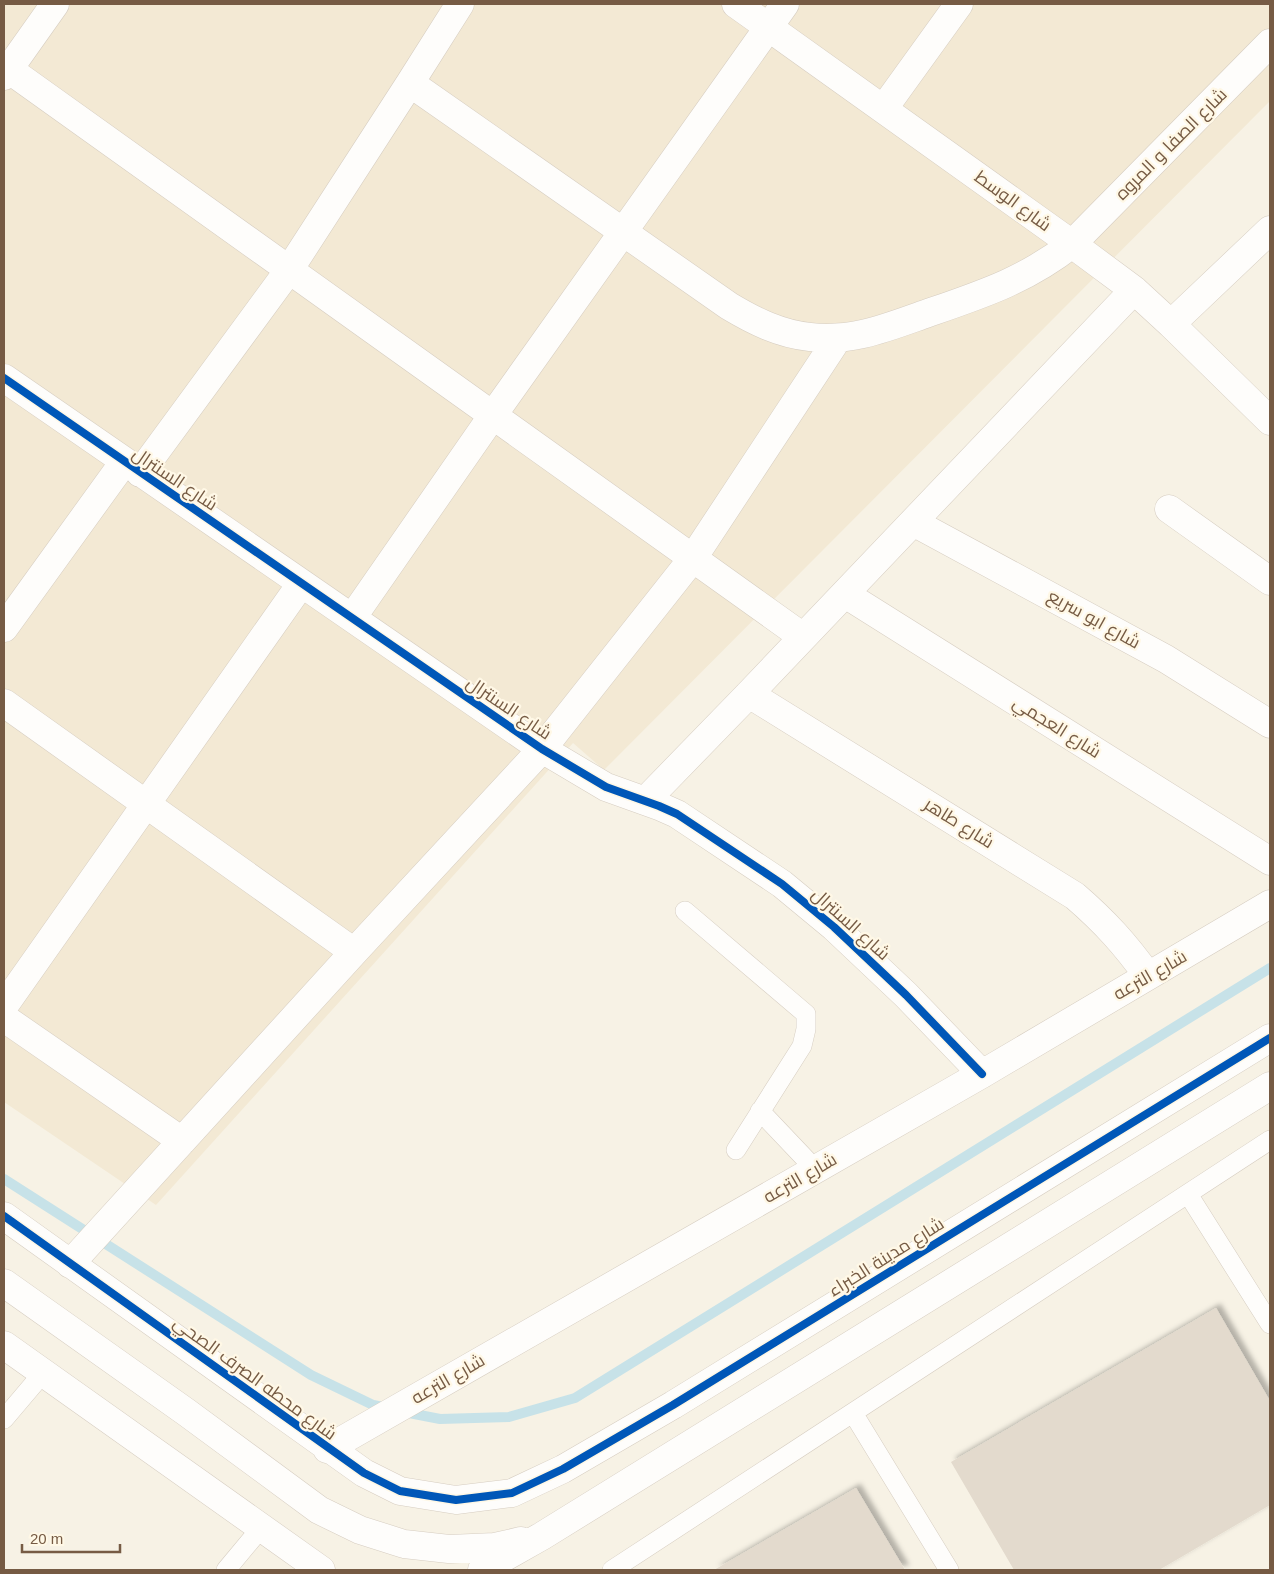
<svg xmlns="http://www.w3.org/2000/svg" width="1274" height="1574" font-family="Helvetica,Cairo,sans-serif">
<style>
.residential{fill:#f3e9d4}
.lines{fill:none;stroke-linecap:round;stroke-linejoin:round}
.stream{stroke:#c7e2e8;stroke-width:10}
.building{fill:#e3dacd;filter:url(#shadow)}
.service-casing{stroke:#d6cdc1;stroke-width:20}
.minor-casing{stroke:#d6cdc1;stroke-width:29}
.service{stroke:#fefdfb;stroke-width:19}
.minor{stroke:#fefdfb;stroke-width:28}
.cycleway-casing{stroke:#fff8e6;stroke-width:11}
.cycleway{stroke:#0057b8;stroke-width:8}
.labels{text-anchor:middle;dominant-baseline:central;stroke-width:4.5;stroke-linejoin:round;paint-order:stroke}
.street-label{font-size:18px;fill:#765b44;stroke:#fff8e6}
</style>
<defs>
<filter id="shadow"><feDropShadow dx="4.5" dy="-4.5" stdDeviation="2.5" flood-color="#0004"/></filter>
</defs>
<rect width="100%" height="100%" fill="#f7f2e5"/>
<path class="residential" d="M4,4H1270V101L604,770L573,743L156,1205L4,1102Z"/>
<g class="lines">
<path class="stream" d="M4,1179L311,1375L373,1405L388,1408
M404,1412L440,1419L509,1417L575,1398L1270,968"/>
</g>
<path class="building" d="M1216,1308L1270,1401V1505L1159,1570H1014L951,1462Z
M856,1488L905,1570H714Z"/>
<g class="lines">
<defs>
<path id="service" d="M685,911L806,1014V1029L802,1046L736,1150
M760,1111L815,1169
M1188,1194L1270,1324
M853,1413L949,1570
M4,1419L43,1373
M226,1570L261,1528
M612,1570L1270,1140"/>
<path id="minor" d="M736,4L1072,244L1134,290L1171,324L1270,421
M4,66L803,637
M4,76L55,4
M410,83L729,306C754,321 780,334 810,337C854,342 888,327 928,313C983,294 1026,280 1072,244L1270,43
M884,108L959,4
M1171,324L1270,230
M4,378L542,749L606,787L659,806L677,814L782,884L834,927L906,995L982,1074
M140,473L289,270L410,83L460,4
M1169,509L1270,581
M913,522L1166,659L1270,724
M845,594L1270,861
M352,618L493,415L785,4
M4,628L124,462
M749,694L1075,896C1105,922 1125,944 1148,976
M4,703L354,952
M646,800L749,694L1134,290
M4,1006L301,584
M4,1018L182,1141
M4,1216L364,1473L400,1491L456,1500L512,1493L563,1469L673,1405L1270,1038
M70,1264L354,952L542,749L693,558L838,338
M4,1283L186,1412L319,1510L360,1530L404,1544L449,1549L495,1547L521,1541
M4,1345L321,1570
M327,1449L982,1074L1270,904
M482,1570L542,1536L1270,1086"/>
</defs>
<use href="#service" class="service-casing"/>
<use href="#minor" class="minor-casing"/>
<use href="#service" class="service"/>
<use href="#minor" class="minor"/>
<defs>
<path id="cycleway" d="M4,378L542,749L606,787L659,806L677,814L782,884L834,927L906,995L982,1074
M4,1216L364,1473L400,1491L456,1500L512,1493L563,1469L673,1405L1270,1038"/>
</defs>
<use href="#cycleway" class="cycleway-casing"/>
<use href="#cycleway" class="cycleway"/>
</g>
<g class="labels">
<g class="street-label">
<text transform="translate(1171 144) rotate(-45)">شارع الصفا و المروه</text>
<text transform="translate(1013 201) rotate(36)">شارع الوسط</text>
<text transform="translate(175 479) rotate(34)">شارع السنترال</text>
<text transform="translate(1094 619) rotate(29)">شارع ابو سريع</text>
<text transform="translate(509 708) rotate(34)">شارع السنترال</text>
<text transform="translate(1057 727) rotate(32)">شارع العجمي</text>
<text transform="translate(959 823) rotate(32)">شارع طاهر</text>
<text transform="translate(851 924) rotate(42)">شارع السنترال</text>
<text transform="translate(1150 975) rotate(-30)">شارع الترعه</text>
<text transform="translate(800 1178) rotate(-30)">شارع الترعه</text>
<text transform="translate(886 1257) rotate(-32)">شارع مدينة الخبراء</text>
<text transform="translate(255 1378) rotate(36)">شارع محطه الصرف الصحي</text>
<text transform="translate(448 1379) rotate(-30)">شارع الترعه</text>
</g>
</g>
<rect width="1274" height="1574" fill="none" stroke="#765b44" stroke-width="10"/>
<path d="M22 1544v8h98v-8" fill="none" stroke="#765b44" stroke-width="2.5"/>
<text x="30" y="1544" font-size="15" fill="#765b44" stroke="#fff8e6" stroke-width="4" paint-order="stroke">20 m</text>
</svg>
